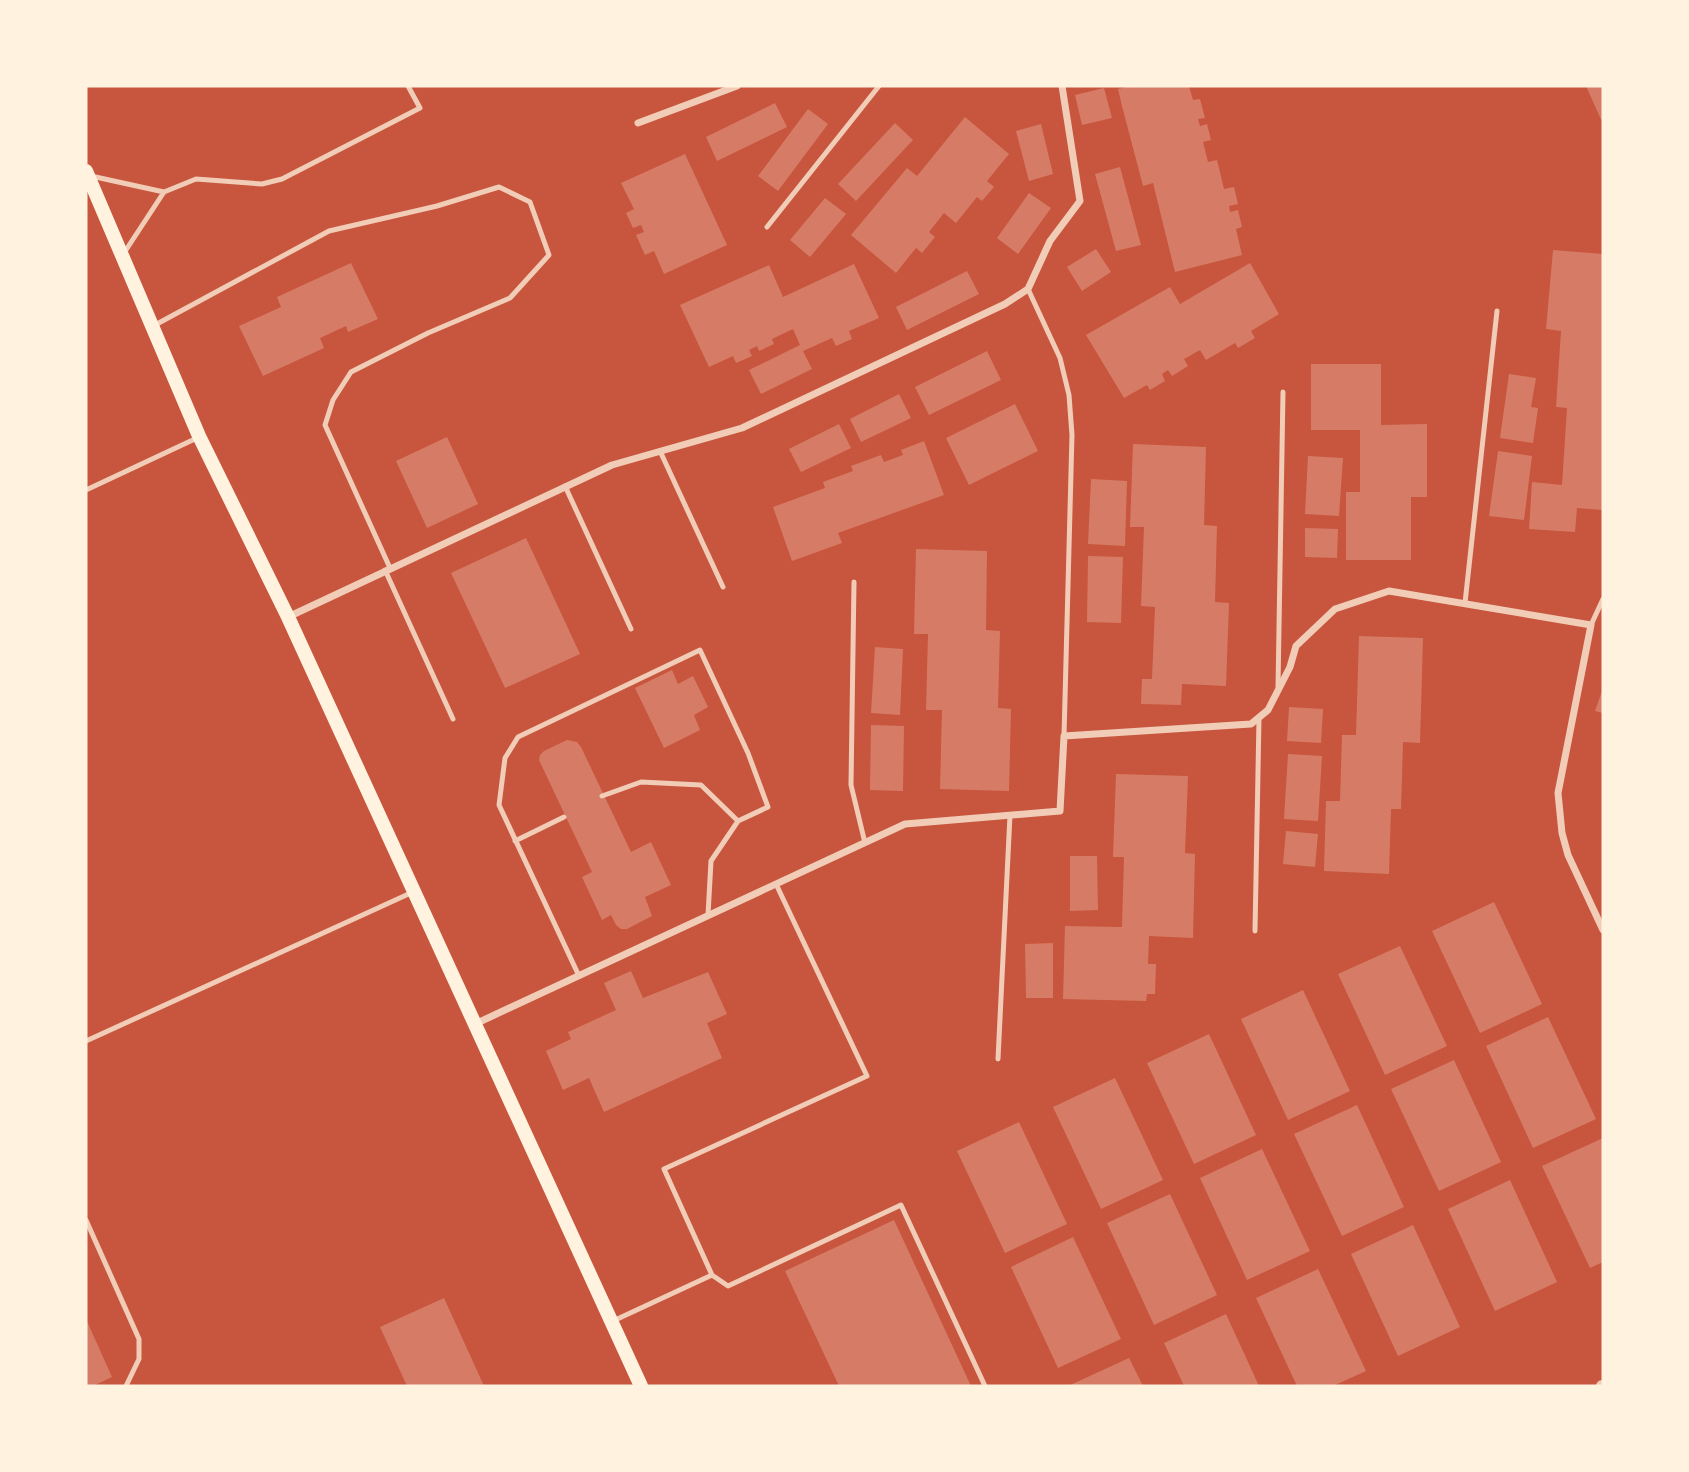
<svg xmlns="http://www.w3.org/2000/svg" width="1689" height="1472" font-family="'Nunito Sans',sans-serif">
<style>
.building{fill:#d67c66}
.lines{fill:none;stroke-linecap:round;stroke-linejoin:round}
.service{stroke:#f1ccb7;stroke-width:5}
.minor{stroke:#f1ccb7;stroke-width:7}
.tertiary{stroke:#f1ccb7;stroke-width:12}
.secondary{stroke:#fff3e0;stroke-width:14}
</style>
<rect width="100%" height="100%" fill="#c8553d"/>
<path class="building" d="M1130,86H1189L1193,100L1200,99L1205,118L1198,119L1200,126L1207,124L1211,140L1203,142L1208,162L1217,160L1224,189L1234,187L1238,204L1229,206L1230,212L1238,210L1242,227L1236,229L1242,255L1175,272L1153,183L1143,186L1122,106L1118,89Z
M1586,86H1603V124Z
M1104,88L1112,118L1082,125L1075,95Z
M775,103L787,127L717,161L706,137Z
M808,109L828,124L778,191L758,176Z
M965,117L1009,154L987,181L994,187L982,201L977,197L956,223L944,213L929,232L935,237L922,253L916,248L896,273L851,235L907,168L917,176Z
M895,123L913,140L856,201L838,184Z
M1041,124L1053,174L1029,181L1016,131Z
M685,154L727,245L664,274L654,251L645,255L636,235L644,232L641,225L633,228L626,213L634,209L621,183Z
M1120,167L1141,245L1116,251L1095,174Z
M1029,193L1051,208L1018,254L997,238Z
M825,198L846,214L810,257L790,240Z
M1096,249L1111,272L1082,291L1067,267Z
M1553,250L1603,254V510L1577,508L1575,532L1529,529L1532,482L1562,485L1567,408L1556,407L1561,331L1546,329Z
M351,263L378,319L348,332L346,326L320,338L324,348L263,376L239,326L281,307L277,297Z
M1250,263L1279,314L1251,331L1255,338L1238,348L1235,343L1206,360L1200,350L1184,359L1188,366L1172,376L1168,370L1162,374L1165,381L1150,390L1147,385L1124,398L1086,335L1170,287L1180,304Z
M854,264L879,318L849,331L852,339L836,346L832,338L803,351L812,369L761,394L749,370L800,345L793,329L772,339L774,344L759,351L757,346L749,350L752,356L736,363L733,356L709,367L680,305L769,265L783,297Z
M967,271L979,294L907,330L896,307Z
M987,351L1001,380L929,415L915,387Z
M1311,364H1381V425L1427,424V497H1411V560H1346V492H1360V430H1311Z
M1509,374L1536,378L1531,407L1538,408L1533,443L1500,438Z
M899,394L911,418L861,442L850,419Z
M1015,404L1038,451L969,485L946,438Z
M839,424L851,448L801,472L789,449Z
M447,437L478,504L427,528L396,461Z
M924,441L944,495L838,533L842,543L792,561L773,507L825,488L823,482L853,471L851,466L881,455L884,462L903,455L901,450Z
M1133,444L1206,447L1204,525L1217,526L1215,602L1229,603L1226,686L1182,684L1181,705L1141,704L1142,679H1152L1155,607L1141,606L1144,527H1130Z
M1498,451L1532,456L1524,520L1489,516Z
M1308,456L1343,458L1339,516L1305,514Z
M1091,479L1127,481L1125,546L1088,544Z
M1305,528L1338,529L1337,558L1305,557Z
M526,538L580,654L505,688L451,573Z
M916,549L987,551L986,630L1000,631L998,708L1011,709L1009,791L940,789L942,710H926L928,634H914Z
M1088,556L1123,557L1121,623L1087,622Z
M1359,636L1423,638L1420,743L1403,742L1401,809H1391L1389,874L1324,871L1326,801H1340L1342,735H1356Z
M875,647L903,649L900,715L871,713Z
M672,670L678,684L693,676L708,707L694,715L700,730L664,748L635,688Z
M1603,688V713L1595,711Z
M1289,707L1323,709L1321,743L1287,741Z
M871,725L904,726L903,791L870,790Z
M567,740L577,742L581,747L631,852L651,842L671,885L645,897L652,916L627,929H621L616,925L611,915L602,920L582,877L592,872L539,760L540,755L544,751Z
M1288,754L1322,756L1318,821L1284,819Z
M1116,774L1188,776L1185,853L1195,854L1193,938L1149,936L1148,964H1156L1155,994H1147L1146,1001L1063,999L1065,926L1122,927L1124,857H1113Z
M1286,831L1318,834L1315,867L1283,864Z
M1070,856H1097L1098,910L1070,911Z
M1494,902L1542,1004L1480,1033L1432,931Z
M1053,943V998H1026L1025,944Z
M1400,946L1447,1046L1385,1075L1338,974Z
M631,971L643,998L708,972L727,1014L707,1023L722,1058L604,1112L589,1078L563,1090L546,1051L571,1039L568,1032L616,1010L604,983Z
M1303,990L1350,1091L1288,1120L1241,1019Z
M1548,1017L1596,1119L1533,1148L1486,1046Z
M1209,1034L1256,1135L1194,1164L1147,1063Z
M1454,1060L1501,1162L1439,1191L1391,1089Z
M1115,1078L1163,1180L1101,1209L1053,1107Z
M1357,1105L1404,1207L1342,1236L1294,1134Z
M1019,1122L1067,1224L1005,1253L957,1151Z
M1603,1138V1262L1590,1268L1542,1166Z
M1262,1149L1310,1251L1247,1280L1200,1178Z
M1510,1180L1557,1282L1495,1311L1448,1209Z
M1170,1194L1217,1295L1154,1325L1107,1223Z
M894,1220L971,1386H839L785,1271Z
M1413,1225L1460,1327L1398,1356L1351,1254Z
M1073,1237L1121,1339L1058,1368L1011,1267Z
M1318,1269L1366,1371L1333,1386H1297L1256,1298Z
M444,1298L484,1386H407L380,1327Z
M1226,1314L1259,1386H1184L1164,1343Z
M86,1319L112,1377L93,1386H86Z
M1129,1358L1143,1386H1068Z"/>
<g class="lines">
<path class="service" d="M91,176L164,192L124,253
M164,192L196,179L262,184L282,179L420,108L408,86
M767,227L879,86
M1028,289L1060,358L1069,395L1072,435L1064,736
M155,325L329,231L437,206L499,187L530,202L549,255L510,298L428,333L351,372L333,400L325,425L390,568
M660,451L723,587
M565,486L631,629
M86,490L197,438
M385,570L453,719
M854,582L851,785L865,843
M1465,603L1497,311
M1591,625L1603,599
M1278,687L1283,392
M602,796L641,782L701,785L738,821
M515,841L564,817
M1255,931L1259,719
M579,976L499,805L505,758L518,737L700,650L748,753L768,807L738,821L711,861L708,915
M86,1041L413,892
M998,1059L1010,815
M86,1220L139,1339V1359L126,1386
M712,1275L728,1286L901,1205L985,1386
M613,1321L712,1275L664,1169L867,1076L776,884"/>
<path class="minor" d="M638,123L737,86
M288,617L612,465L742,428L1005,304L1028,289L1050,241L1080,201L1062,86
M475,1024L905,824L1060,811L1064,736L1251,724L1268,710L1290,667L1296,646L1335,609L1389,591L1591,625L1558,793L1562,833L1568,855L1603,930"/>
<path class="tertiary" d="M1602,1386H1603"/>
<path class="secondary" d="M86,171L199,436L288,617L641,1386"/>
</g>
<rect width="1689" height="1472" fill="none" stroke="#fff3e0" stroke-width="175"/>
</svg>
